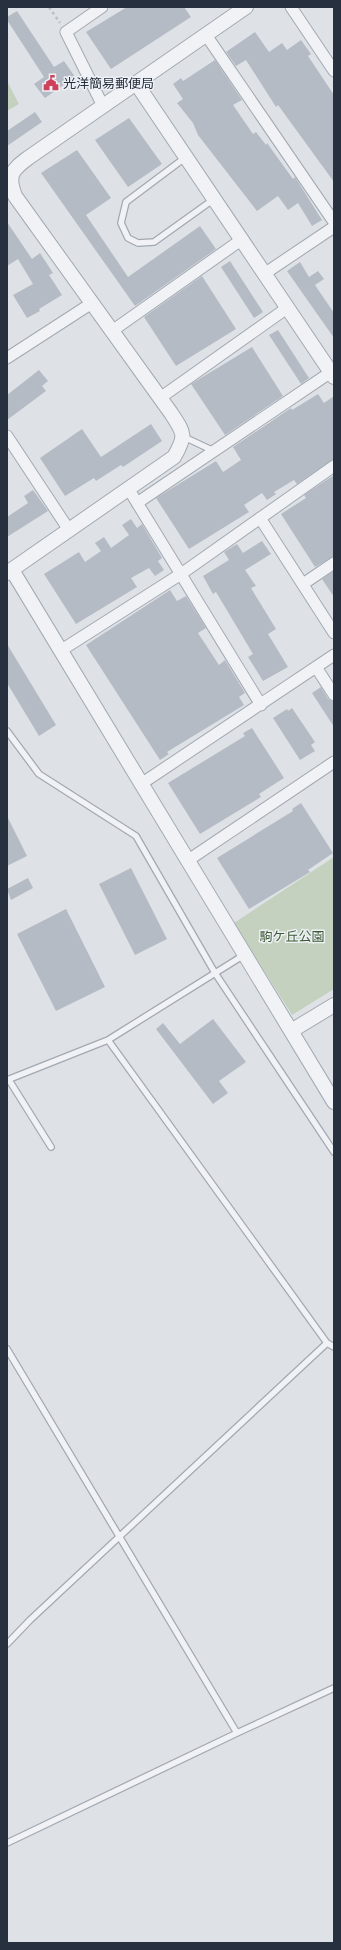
<svg xmlns="http://www.w3.org/2000/svg" width="341" height="1950" font-family="'Archivo Narrow','Noto Sans JP',sans-serif">
<style>
.green{fill:#c4d1bf}
.building{fill:#b5bbc4}
.lines{fill:none;stroke-linecap:round;stroke-linejoin:round}
.service-casing{stroke:#a3a9b1;stroke-width:8}
.minor-casing{stroke:#a3a9b1;stroke-width:13}
.tertiary-casing{stroke:#a3a9b1;stroke-width:16}
.path{stroke:#bcc0c6;stroke-width:2.5;stroke-dasharray:3 3;stroke-linecap:butt}
.service{stroke:#f0f2f6;stroke-width:5.5}
.minor{stroke:#f0f2f6;stroke-width:11}
.tertiary{stroke:#f0f2f6;stroke-width:14}
.labels{text-anchor:middle;dominant-baseline:central;stroke-width:3;stroke-linejoin:round;paint-order:stroke}
.poi-label{font-size:13px;fill:#27303e;stroke:#edf0f5;text-anchor:start}
.park-label{font-size:13px;fill:#3c5935;stroke:#edf0f5}
</style>
<rect width="100%" height="100%" fill="#dee2e7"/>
<path class="green" d="M7,81L19,104L7,111Z
M334,857V989L292,1015L234,923Z"/>
<path class="building" d="M127,7H184L191,17L111,69L86,32Z
M17,11L54,67L64,61L75,77L45,98L34,84L44,77L7,20V17Z
M255,32L269,52L282,43L287,50L301,40L311,54L308,56L334,95V182L278,105L276,107L246,60L236,66L226,52Z
M215,60L242,100L233,105L253,134L256,132L266,145L267,143L293,179L295,177L322,220L312,226L298,203L288,210L278,196L257,211L198,135L193,123L177,103L183,99L173,84L181,78L183,81Z
M35,112L42,122L7,146V131Z
M129,118L162,164L128,187L95,140Z
M77,150L111,198L86,215L128,277L200,226L216,249L135,306L41,173Z
M7,222L32,259L40,253L53,273L49,275L62,295L39,309L40,311L27,318L13,295L33,284L18,259L7,266Z
M230,261L263,312L254,318L221,267Z
M300,262L309,277L318,271L324,279L315,285L334,313V338L287,271Z
M202,276L236,329L176,366L144,317Z
M278,330L309,378L301,384L269,335Z
M252,347L283,396L225,435L191,384Z
M39,370L48,381L42,386L46,391L7,420V395Z
M318,394L324,403L334,396V459L297,484L294,480L274,492L276,494L267,500L262,493L244,505L249,512L189,549L156,498L216,461L223,472L241,460L233,447L291,408L292,410Z
M151,424L162,441L123,467L121,465L96,481L94,478L65,496L40,458L82,429L101,457Z
M334,475V556L315,567L281,514L306,498L304,495Z
M33,490L48,511L7,537V517L28,503L24,496Z
M131,519L137,528L142,524L162,558L158,561L164,570L155,576L149,568L131,578L137,587L76,624L44,574L79,552L85,562L101,551L95,543L104,537L111,548L129,535L122,525Z
M262,541L271,554L245,570L256,586L251,588L276,629L268,634L288,667L263,681L248,657L253,654L216,592L213,594L203,576L229,560L224,552L237,544L243,553Z
M334,571V597L322,579Z
M170,590L177,601L186,596L206,628L198,633L219,665L225,660L245,693L239,697L244,705L167,752L169,754L160,760L86,645Z
M7,644L56,725L39,736L7,683Z
M321,687L328,699L334,702V727L312,693Z
M292,708L315,742L311,745L315,751L300,760L273,718L287,709L288,711Z
M252,728L284,778L259,794L261,797L200,834L168,783L245,736L243,733Z
M301,803L333,853L308,870L310,872L249,909L217,858L293,811L292,809Z
M7,816L27,856L7,866Z
M131,868L167,939L135,955L99,884Z
M28,878L33,888L11,900L7,889Z
M66,909L105,987L56,1011L17,934Z
M213,1019L246,1062L219,1081L228,1093L213,1104L156,1029L163,1023L180,1044Z"/>
<g class="lines">
<defs>
<path id="service" d="M186,157L126,202L121,223L128,238L138,243L154,242L214,199
M184,437L214,451
M7,731L39,774L136,836L215,973L334,1152
M7,1080L108,1040L244,955
M9,1080L51,1147
M327,1343L334,1347
M7,1349L237,1733
M7,1644L30,1620L327,1343L108,1040
M7,1843L237,1733L334,1688"/>
<path id="minor" d="M102,7L66,32L103,106
M291,7L334,71
M206,35L334,222
M264,274L334,227
M112,331L241,240
M7,358L92,303
M160,398L287,308
M7,436L69,530
M128,488L261,705
M137,503L334,370
M260,518L334,633
M303,584L334,563
M60,651L181,574L334,466
M316,667L334,695
M141,784L334,655
M187,861L334,762"/>
<path id="tertiary" d="M136,83L334,377
M12,570L334,1102
M7,573L174,457C187,435 184,433 171,413L15,196C7,175 12,170 28,158L246,7
M291,1031L334,1005"/>
</defs>
<use href="#service" class="service-casing"/>
<use href="#minor" class="minor-casing"/>
<use href="#tertiary" class="tertiary-casing"/>
<path class="path" d="M49,7L60,23"/>
<use href="#service" class="service"/>
<use href="#minor" class="minor"/>
<use href="#tertiary" class="tertiary"/>
</g>
<defs>
<symbol id="civic-bare" viewBox="-9 -9 18 18"><path d="M-.6-6.5H3V-4.5H.6V-3L4-1V1h2V6H-6V1h2V-1L-.6-3ZM-1.2 2.5V6h2.4V2.5Z" fill="#cd425a" stroke="#edf0f5" stroke-width="2.5" paint-order="stroke"/></symbol>
</defs>
<g fill-rule="evenodd">
<use href="#civic-bare" x="40" y="72" width="22" height="22"/>
</g>
<g class="labels">
<g class="poi-label">
<text x="63" y="83">光洋簡易郵便局</text>
</g>
<g class="park-label">
<text x="292" y="936">駒ケ丘公園</text>
</g>
</g>
<rect width="341" height="1950" fill="none" stroke="#27303e" stroke-width="16"/>
</svg>
